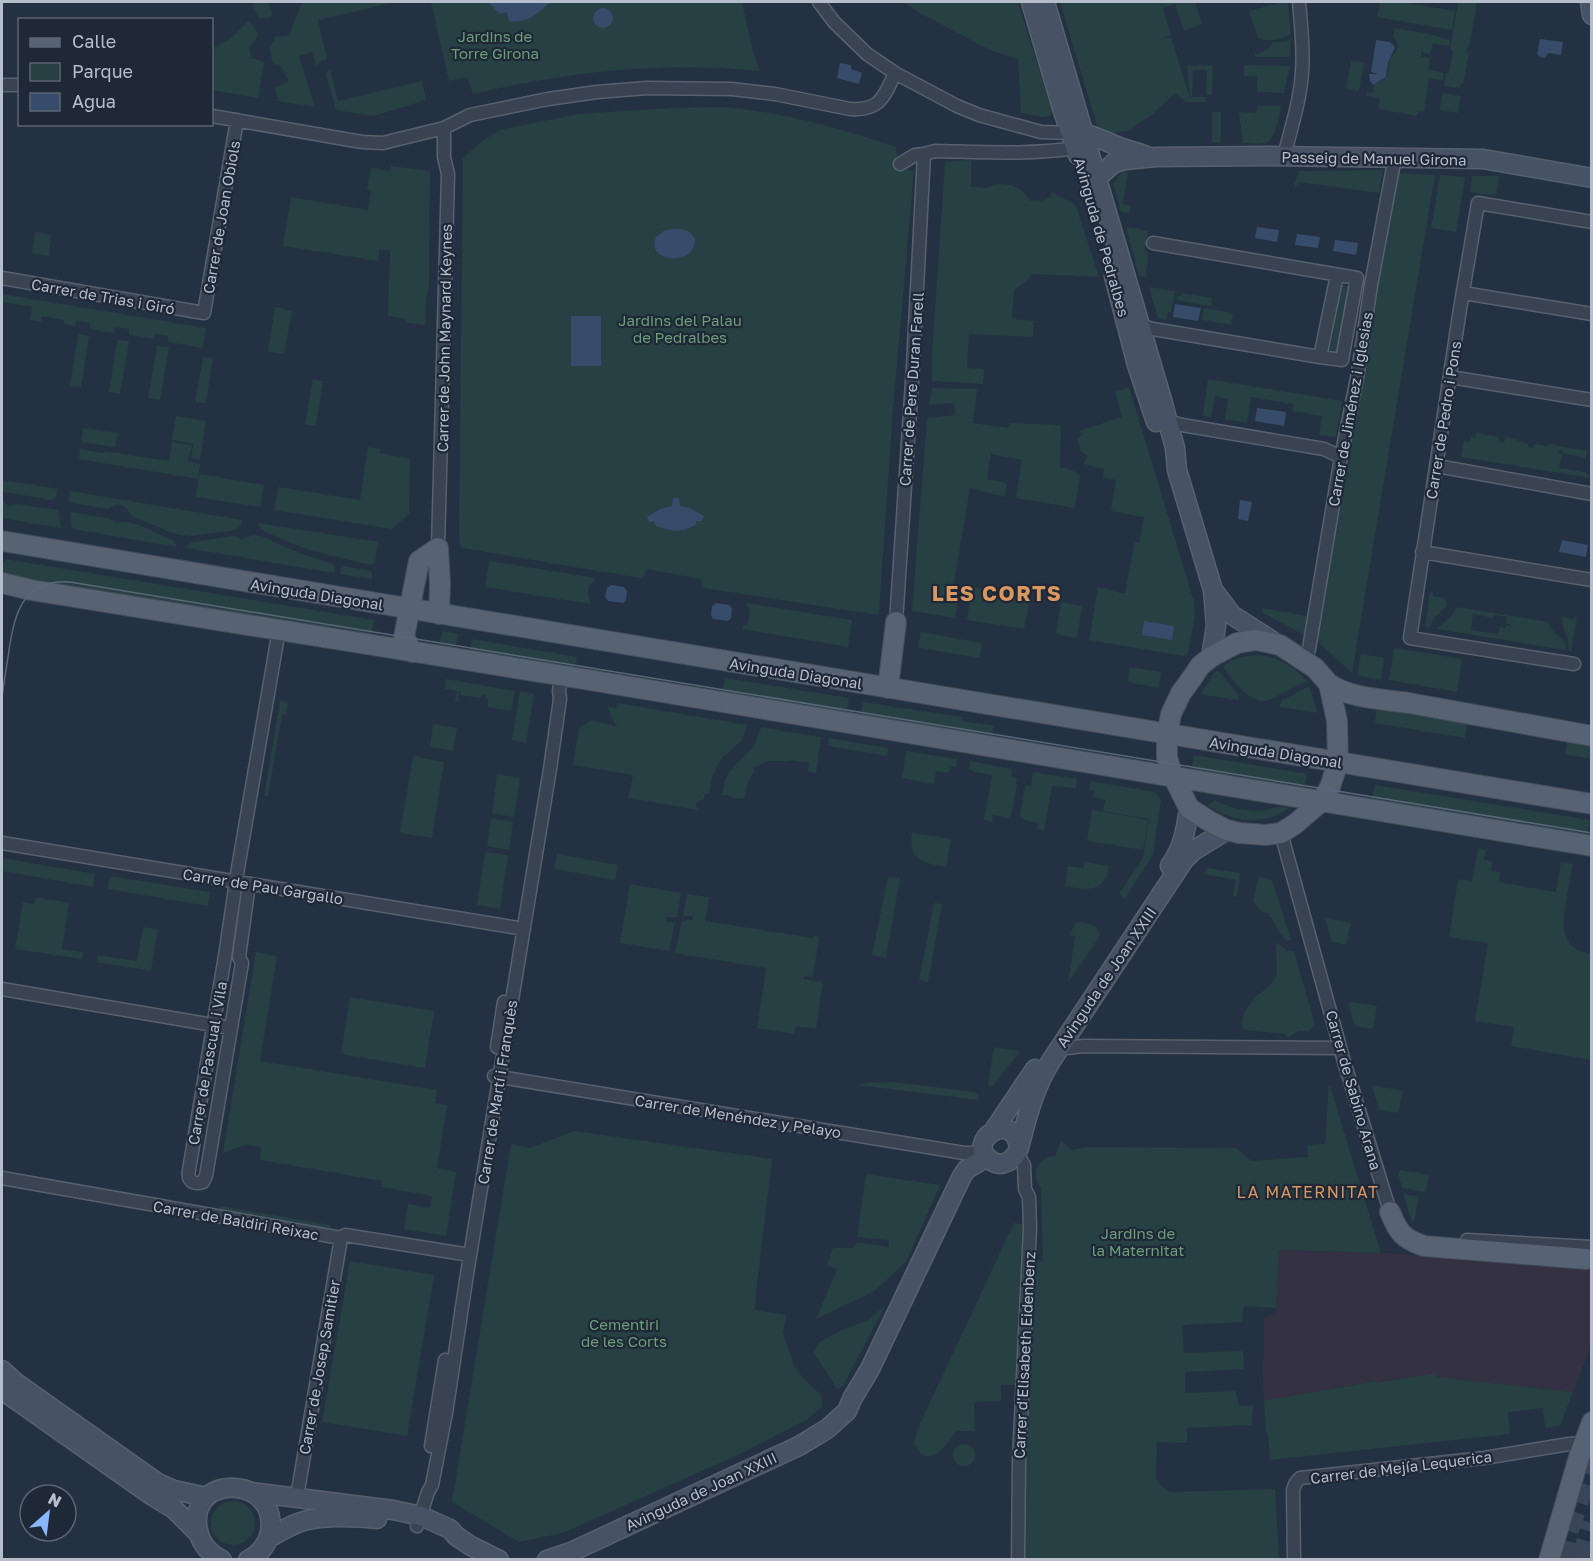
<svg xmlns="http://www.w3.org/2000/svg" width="1593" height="1561" font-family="'Golos Text',sans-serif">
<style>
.medical{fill:#343142}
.green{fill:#264043;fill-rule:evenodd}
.water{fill:#374c6a}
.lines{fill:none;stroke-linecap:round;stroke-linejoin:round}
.primary-tunnel{stroke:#3a4657;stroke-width:20;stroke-dasharray:20 10;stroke-linecap:butt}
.street-casing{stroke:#57616f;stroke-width:15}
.secondary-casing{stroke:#57616f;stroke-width:21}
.primary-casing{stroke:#434c5b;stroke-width:22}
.street{stroke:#394352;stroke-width:12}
.secondary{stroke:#475265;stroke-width:18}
.primary{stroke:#576272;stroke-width:20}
.tram{stroke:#5b6779;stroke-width:1.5}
.labels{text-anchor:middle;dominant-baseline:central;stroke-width:4.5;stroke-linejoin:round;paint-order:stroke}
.park-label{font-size:15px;fill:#6c9e77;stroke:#1e2837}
.street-label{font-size:15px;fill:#b6becc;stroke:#1e2837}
.neighbourhood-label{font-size:16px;letter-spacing:1.5px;fill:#db9761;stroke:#1e2837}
.district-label{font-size:21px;font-weight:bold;letter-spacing:1.5px;fill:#db9761;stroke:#1e2837}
</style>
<rect width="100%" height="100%" fill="#243142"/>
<path class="medical" d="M1278,1250L1381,1253L1591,1264V1346L1573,1392L1436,1377L1435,1373L1375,1383L1374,1381L1264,1401L1263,1380L1264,1318L1276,1313Z"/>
<path class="green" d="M255,2H268L273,15H271V18H259L252,6Z
M302,2H396L318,20L327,59L321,61L316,66L312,52L299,56L315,107L278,101L275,88L289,81L280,65L273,64L269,47L275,41L274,37L289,35Z
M431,2H742L752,48L760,71C659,62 572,71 473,94L467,77L449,81Z
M905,2H1018L1052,111L1051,115L1044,117L1021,113L1018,59L990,50L918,12Z
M1060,2H1195L1202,24L1184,31L1175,4L1163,8L1171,35L1160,40L1171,37L1190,98L1187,66L1213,65L1212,95H1206L1207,70H1193L1192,97H1205V102H1186L1175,93L1152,115L1131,128L1132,130L1112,133L1097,126Z
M1282,2H1288L1291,34C1283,40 1268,42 1258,38L1249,11Z
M1380,2H1403L1455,11L1452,30L1377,17Z
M1458,2H1477L1469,48H1467L1466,52L1469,53L1463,84H1461L1460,88L1444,86L1446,73H1449L1453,50H1450Z
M249,20C260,36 260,33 249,49L252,58L264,62L258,98L212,90V49L231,38Z
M1395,28L1433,35L1450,40L1449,46L1433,43L1430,54L1421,52V57L1430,58L1429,70L1444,73L1443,80L1429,78L1424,112L1418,111L1417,116L1378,109L1380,99L1367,96L1366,92L1373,93L1374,85L1388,76C1388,71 1388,65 1390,60C1395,50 1403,47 1393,37Z
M1291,38L1290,57H1255L1254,55L1267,50L1273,42H1286Z
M1351,61L1364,62L1359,91L1346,89Z
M1244,65L1290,66L1284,93L1257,92V76H1244Z
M330,69L338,101L422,81L426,100L374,116L336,110L326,74Z
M1442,93L1461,96L1458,113L1440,110Z
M1257,106H1281C1279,115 1276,138 1267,142C1261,145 1250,143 1243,143L1239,112L1256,113Z
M672,108C693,108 716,106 737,108C791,115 844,129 896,147C897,160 900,169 914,171L893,409L879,613L877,615L704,588L702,586L701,579L646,569L644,576L640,578L463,548L460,546L459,534L463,158L480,143L499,130L578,114Z
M1212,112H1221V141L1220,143H1212Z
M971,160V187L987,188L997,184L1012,185L1021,190L1031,201L1037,200L1042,201L1050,197L1052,192L1074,204L1077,209L1099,277L1032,274L1028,280L1014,290L1012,319L1034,321L1033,337L969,334L967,368L984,369L983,384L932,381V355L945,162Z
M391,166L430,171L429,286L426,299L425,325L406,322V319L388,316L390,250H379V261L283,246L291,197L368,210L371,191L367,190L371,168L391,171Z
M1383,170L1379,193L1299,182L1298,185L1294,186L1299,171Z
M1122,172H1128L1123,204L1131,206L1129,213L1121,212L1113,184Z
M1392,173L1435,175L1352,673L1317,641L1324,603L1325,588L1349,463L1350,449L1346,432Z
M1440,175L1465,177L1456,232L1431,228Z
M1472,176H1499L1496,196L1470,192Z
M1126,227L1148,231L1145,251L1148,252L1146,277L1139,276Z
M35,232L51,235L49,256L32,253Z
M1342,285L1349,286L1336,352L1330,350Z
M1149,287L1175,291L1171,312H1168L1166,320L1158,318Z
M1182,293L1212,298L1211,306L1176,300L1177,296H1182Z
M2,294L206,328L203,348L168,342V336L155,334L154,339L129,335V329L115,327L114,333L90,329V323L76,321L75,326L64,324V320L42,316L41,322L30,320L32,307L2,302Z
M275,307L292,311L284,354L268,351Z
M1204,308L1233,313L1231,325L1202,320Z
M78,334L89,336L81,387L70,386Z
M117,340L129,341L120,394L109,392Z
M157,346L169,347L160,400L148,398Z
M203,357L213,358L206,403L195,402Z
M313,379L323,381L316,426L305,424Z
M1208,379L1342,401L1336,437L1319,435L1322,416L1292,411L1293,404L1251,397L1247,423L1225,419L1228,399L1215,396L1211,417L1203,416Z
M1129,387L1194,602L1195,615L1188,652L1187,655L1184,656L1089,640L1098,587L1125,594L1134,543H1139L1144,517L1111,511L1116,480L1103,477L1104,469L1083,464L1088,456L1081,451L1077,438L1082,435L1079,431L1122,417L1115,392Z
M932,388L977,389L973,423L1008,428L1010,423L1061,425L1060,467L1072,470L1080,476L1075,508L1016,498L1022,460L991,454L987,479L1007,483L1005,497L970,488L954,583L960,585L955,618L912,611L927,418L955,415L954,403L929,405Z
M176,416L206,421L200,460L191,458L193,444L172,440Z
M83,428L118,433L115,447L81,442Z
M1476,433L1499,437V442L1504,443L1505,437L1517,439V441L1528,443V447L1533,448L1534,444L1548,446L1549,444L1587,451L1586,458L1562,453V450H1558V453L1562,454L1559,468L1579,471L1580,472H1586L1590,476V478L1461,457L1464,441L1470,442L1471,437L1475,438Z
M172,442L192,445L188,461L200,464L198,479L79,459L80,449L103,453L104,451L169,461Z
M368,447L381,449L380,453L410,459L409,514L392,529L274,510L278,487L360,500Z
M199,474L264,485L260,507L196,497Z
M2,480L58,489L56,497L53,500L4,492L2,491Z
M70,491L243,520L240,526L235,530L190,536L182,535L170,532L132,516L126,508L121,505H116L108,509L72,503L68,499Z
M2,501L9,506L17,504L58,510L61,528L2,518Z
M70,512L107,518L117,523C132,518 159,535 174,541L177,547L72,529Z
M258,523L378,542L375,562L372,565C340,558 310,552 280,538C272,535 265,532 259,527Z
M253,535L261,536L299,553L333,564L335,567L334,573L186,548L189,544L193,542L234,536L242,539Z
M5,559L374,620L371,638L2,577V562H4Z
M489,561L595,578L594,582L589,585L588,595L590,600V604L485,587Z
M345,566L370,571L372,573V579L340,574L341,568Z
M972,587L1030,597L1024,629L967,620Z
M1430,592L1433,593V596L1445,598L1447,606L1435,617L1429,628L1425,627Z
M1061,602L1082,606L1077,638L1056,634Z
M747,603L852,620L848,647L742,629L743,626L748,623L750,610L747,606Z
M1457,607L1548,622C1551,635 1567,636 1566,650L1437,629L1451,616ZM1473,614L1493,618L1494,615L1507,617L1506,624H1510V626H1506L1505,628L1500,627L1498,634L1471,630Z
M1262,608L1307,616L1304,635L1263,613Z
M1562,617L1574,619L1575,617H1577L1571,651H1569L1568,639L1563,627Z
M442,631L458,634L455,652L439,649Z
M921,632L982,643L980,658L920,648L918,646Z
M472,639L577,657L574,672L470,654Z
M1394,648L1462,659L1457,692L1389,680Z
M1361,654L1384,658L1381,680L1357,675Z
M1256,655C1278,657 1292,665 1307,681L1267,701C1247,703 1234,680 1223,667C1233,658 1243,656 1256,655Z
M1130,667L1161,672L1159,688L1128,682Z
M1218,670L1239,695L1238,700L1205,695L1201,693L1214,673Z
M725,678L849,698L846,717L731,698V692L723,691Z
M446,679L515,691L511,711L488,707V699H486V695H482L481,698L460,695L461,691H459V701H455L457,691L445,689Z
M1309,686L1318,713L1280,707L1281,701Z
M520,691L534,694L526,743L512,740Z
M280,701L288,702L286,715H282L268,796H264Z
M863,702L962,717V721L994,726L992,736L983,734V739L860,719Z
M617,703L748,725L741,741L723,757L718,764L712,778L709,794H705L704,799L695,803L699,810L628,798L633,775L573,765L579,728L591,720L617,727L607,707L616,708Z
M1377,707L1591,743V759L1565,754L1567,742L1467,725L1465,738L1375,723Z
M433,724L457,728L453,751L430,747Z
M761,727L821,737L816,773L808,772L809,763L788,760V761H767L753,768L755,771L748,781L744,798H740L739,799L725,795L722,796L725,781L729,772L754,746Z
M829,738L888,748L887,756L828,746Z
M906,751L957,759L956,767H950L949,773L936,771L934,784L902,778Z
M1194,755L1307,774L1304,792L1191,774Z
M413,756L444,762L432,838L400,833Z
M970,761L1012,769L1011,777L1017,779L1016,784L1017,785L1011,816L1007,818L993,815L992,822L984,820L992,775L974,772V771L969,770Z
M1033,772L1077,779L1076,788L1052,786L1044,830L1037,829L1038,823L1024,820L1020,817L1025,786H1031Z
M497,774L520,778L514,817L492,813Z
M1090,781L1155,792L1161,799L1153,855L1125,898L1119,894L1143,858L1149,819L1103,811L1105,800L1093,797L1094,791L1089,790Z
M1375,785L1590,820L1587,839L1371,803Z
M1215,800C1230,808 1246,812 1263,810C1276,809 1277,805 1291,807C1266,825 1233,824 1208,805Z
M1092,810L1148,820L1143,850L1087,841Z
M491,818L513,822L509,850L487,846Z
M912,833L951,839L946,867C923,863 908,861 912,833Z
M1478,848L1486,850L1484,860L1493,861L1491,871L1500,872L1499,882L1556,892L1561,862L1573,864C1570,877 1568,889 1566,902C1562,927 1560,949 1591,954V1060L1511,1046L1514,1027L1475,1021L1488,943L1449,937L1458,879L1472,881Z
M485,852L508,855L500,909L477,905Z
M557,854L618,865L615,880L554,869Z
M2,858L95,874L93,887L2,871Z
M1085,862L1109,866C1104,894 1088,890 1065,886L1068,866L1083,868Z
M1207,868L1240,873L1237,897L1233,896L1236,880L1204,874Z
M110,876L210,892L208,906L108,889Z
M1259,876L1272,880L1291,940L1286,941L1268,913L1261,911L1253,901Z
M888,877L900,878L886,958L872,955Z
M630,884L681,893L677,917H667L665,922H675L669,951L620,943Z
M687,894L709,897L705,921L813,938L814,936L819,937L813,977L804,976V979L823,982L816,1029L796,1026L794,1034L757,1028L766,968L675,953L682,921L692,920L693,916H683Z
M36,897L69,903L62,949L83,952L82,959L15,949L23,902L34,904Z
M934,903L942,904L928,982L919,980Z
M1325,918L1351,923L1346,945L1332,942Z
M1081,922C1091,923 1098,926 1100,936L1068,983L1075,936L1069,935L1076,923Z
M143,927L158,929L151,971L97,962L98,955L137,961Z
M1276,942L1287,951H1294L1315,1025L1309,1031H1298L1288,1038L1285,1034L1245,1030L1241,1025L1244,1012L1255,997L1270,986L1277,975Z
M256,952L277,956L260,1061L437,1090L435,1103L447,1105L437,1168L456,1172L446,1236L404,1229L408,1204L430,1208L432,1196L381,1187L382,1181L260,1160L261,1147L245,1145L223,1153Z
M350,997L434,1011L425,1068L341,1054Z
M1352,1002L1377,1006L1373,1029L1355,1026L1348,1004Z
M994,1047L1020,1051L993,1086L988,1085Z
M894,1082L975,1092L979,1096V1100L857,1085L868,1083Z
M1329,1083L1381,1253L1279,1250L1276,1308L1244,1306L1242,1322L1182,1325L1184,1353L1243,1351L1244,1369L1185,1372V1393L1236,1391L1239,1406L1253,1405L1252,1425L1187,1428V1443L1157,1442L1156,1478L1160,1485L1170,1492L1275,1489L1279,1559H1025V1472L1035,1261H1043L1041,1188C1030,1174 1037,1158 1055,1156L1061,1140L1072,1150L1088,1147L1236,1148L1251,1161L1308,1157L1307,1145L1325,1144Z
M1373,1085L1403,1091L1398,1113L1379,1110L1372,1086Z
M574,1131L772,1159L754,1310L786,1315L783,1333L794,1365L803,1378L819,1393L822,1398V1407L806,1420L740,1454L563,1533L519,1542L452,1502L511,1144L530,1148Z
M1400,1170L1429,1175L1426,1192L1402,1188L1398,1173Z
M8,1172L169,1199L168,1204L5,1179Z
M866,1174L940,1185L906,1262L873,1292L816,1319L837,1269L827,1266L833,1248H854L857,1242L889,1247V1240L857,1237Z
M1403,1194L1419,1197L1414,1221L1411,1220Z
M220,1206L331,1225L330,1233L219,1212Z
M1014,1223L1022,1224L1015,1385H1001V1401L974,1402L975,1431H957C945,1446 929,1472 914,1444L917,1430Z
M350,1261L434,1275L407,1436L322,1422Z
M885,1306L843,1386L837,1389L814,1353L818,1343L840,1331L866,1321Z
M1435,1373L1436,1377L1573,1392L1560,1426L1545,1428L1543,1408L1508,1412L1510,1434L1270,1460L1268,1433H1266L1264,1401L1375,1381L1376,1383Z
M953 1455a11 11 0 1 1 22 0a11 11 0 1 1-22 0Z
M211 1523a22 22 0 1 1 44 0a22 22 0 1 1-44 0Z"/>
<path class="water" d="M488,2H550C539,13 526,24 509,21L507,12L500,14Z
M593 18a10 10 0 1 1 20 0a10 10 0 1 1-20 0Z
M1540,39L1563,42L1561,55L1548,53L1545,58L1540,57L1537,54Z
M1376,40L1390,42L1395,47L1388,63L1386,77L1373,85L1370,81L1369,74H1379L1371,72Z
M840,63L851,65V69L862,73L859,84L837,78Z
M1257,227L1279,230L1277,242L1255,238Z
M676,229C685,229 691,231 695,239C696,267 645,263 656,237L665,230Z
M1297,234L1320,237L1318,248L1295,245Z
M1335,240L1358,243L1356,255L1333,251Z
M1175,304L1201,308L1198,321L1173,317Z
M571,316H601V366H571Z
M1257,408L1286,412L1284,426L1255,421Z
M673,498H679L680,506L690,508L704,516L702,521H696V525C693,526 690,528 686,529C676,533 665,529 656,526L654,521L649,522L647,517L660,509L672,506Z
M1240,500L1252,502L1248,521L1238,519Z
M1562,540L1588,545L1586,557L1559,552Z
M611,585L624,587L627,591L626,600L623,603L608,601L605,597L607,588Z
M716,603L729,605L732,608L731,618L728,621L713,619L711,615L712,606Z
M1144,621L1174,626L1172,640L1142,635Z"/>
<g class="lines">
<path class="primary-tunnel" d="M1561,1560L1568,1533L1592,1462
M1581,1560L1592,1523"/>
<defs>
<path id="street" d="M819,2L834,22L867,54L895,73L957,106L979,115L1041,132L1071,133
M2,85H20
M212,116L362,142L383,143L399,139L444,128L470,115L548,99L597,92L647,88L732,89L775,94L850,109C880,111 884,97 895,73
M1284,156C1291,129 1300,101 1302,73C1304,49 1301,25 1299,2
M900,164L915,155L924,154L935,151C982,152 1029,155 1076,148
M1153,243L1357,278L1342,360L1320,357L1337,275
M2,278L204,313L237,120
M1463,293L1592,314
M1136,324L1153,329L1320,357
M1450,377L1592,400
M1164,420L1182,425L1324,449L1341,457
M1437,466L1592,494
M438,548L448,174L444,157V128
M1422,552L1592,580
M896,622L913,366L924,154
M1305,660L1309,649L1341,457L1357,378L1371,285L1395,157
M1574,664L1410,638L1460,309L1478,203L1592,222
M1281,833L1343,1058L1388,1205L1394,1217
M2,843L524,929
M249,884L239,957L242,963L206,1176L203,1182C193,1185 187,1181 189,1170L225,956L238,868L279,630
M2,989L231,1028
M497,1047L504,1002
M1058,1049L1084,1046L1340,1048
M494,1076L964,1153H984
M1017,1153L1024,1165L1025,1189L1029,1197L1030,1227L1019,1460L1018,1560
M2,1178L341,1238L345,1235L470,1255
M1467,1240L1592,1247
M431,1446L445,1360
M297,1497L341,1238
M417,1526L428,1492L432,1485L446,1413L467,1274L550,769L560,699L559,691L561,676
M1294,1560L1293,1490L1295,1484L1300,1478L1484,1458L1569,1444L1584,1443"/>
<path id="secondary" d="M1031,2L1062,108L1078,155
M1045,2L1162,400L1175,448L1177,470L1213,590L1216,626L1211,657
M1590,2L1592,15
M1075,133C1092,133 1106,142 1122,148C1129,150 1137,152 1145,155
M1090,184L1114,163L1125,160L1156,157L1268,156L1483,159L1592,178
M1114,276L1137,365L1156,422
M1213,590L1232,615L1274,642
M1170,866C1183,847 1186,830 1189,808
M994,1130L1035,1069
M1019,1148C1014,1108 964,1141 990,1160C1002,1169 1015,1160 1019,1148C1027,1117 1034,1088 1051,1061L1184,860L1193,851L1227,830
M2,1370L15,1382L158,1483L174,1490L206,1497
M2,1390L148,1493L174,1509L198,1533
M251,1492L393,1510L421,1516L450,1529L456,1536L471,1546L499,1560
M269,1538C281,1531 294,1523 308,1520C329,1515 356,1517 377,1519
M222,1560C207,1552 199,1542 197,1524C193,1472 279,1477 270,1532C268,1544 259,1555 248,1560
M547,1560L571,1552L799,1446L827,1429L847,1411L852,1399L870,1369L962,1176L967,1169L987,1157"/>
<path id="primary" d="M2,541L1592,804
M2,583L31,590L577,678L1592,846
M1256,640L1280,645L1315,668L1329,684L1337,721L1338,762L1330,787L1322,801L1295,824L1281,833L1266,835L1239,833L1227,830L1209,821L1189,808L1173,776L1167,758V734L1171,714L1181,693L1192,678L1200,666L1211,657L1237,643Z
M412,652L404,637L419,561L438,548L440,584L439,614
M1329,684C1352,699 1383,699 1409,703C1470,714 1531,725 1592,736
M888,688L896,622
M1390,1212C1398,1232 1403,1239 1424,1246L1586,1259
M1549,1560L1579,1457L1592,1422"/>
</defs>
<use href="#street" class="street-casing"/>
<use href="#secondary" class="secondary-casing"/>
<use href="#primary" class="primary-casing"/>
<use href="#street" class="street"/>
<use href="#secondary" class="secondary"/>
<use href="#primary" class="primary"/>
<path class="tram" d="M2,697C4,681 7,665 9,650C15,612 23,579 70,582L1592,833"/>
</g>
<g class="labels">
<g class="park-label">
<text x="495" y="36">Jardins de<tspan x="495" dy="17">Torre Girona</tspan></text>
<text x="680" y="320">Jardins del Palau<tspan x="680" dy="17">de Pedralbes</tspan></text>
<text x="1138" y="1233">Jardins de<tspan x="1138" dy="17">la Maternitat</tspan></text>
<text x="624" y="1324">Cementiri<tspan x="624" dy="17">de les Corts</tspan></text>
</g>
<g class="street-label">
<text transform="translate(1374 158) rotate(1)">Passeig de Manuel Girona</text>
<text transform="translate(221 217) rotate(-80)">Carrer de Joan Obiols</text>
<text transform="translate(1102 237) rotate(74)">Avinguda de Pedralbes</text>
<text transform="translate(103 296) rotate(10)">Carrer de Trias i Giró</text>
<text transform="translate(444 338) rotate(-89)">Carrer de John Maynard Keynes</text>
<text transform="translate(911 389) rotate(-86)">Carrer de Pere Duran Farell</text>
<text transform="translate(1350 409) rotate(-80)">Carrer de Jiménez i Iglesias</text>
<text transform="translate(1443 420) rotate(-81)">Carrer de Pedro i Pons</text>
<text transform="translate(317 594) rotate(9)">Avinguda Diagonal</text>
<text transform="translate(796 673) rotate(9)">Avinguda Diagonal</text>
<text transform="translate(1276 752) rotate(9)">Avinguda Diagonal</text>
<text transform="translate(263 886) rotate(9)">Carrer de Pau Gargallo</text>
<text transform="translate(1106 977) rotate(-56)">Avinguda de Joan XXIII</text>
<text transform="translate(207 1063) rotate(-80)">Carrer de Pascual i Vila</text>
<text transform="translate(1354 1090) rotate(74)">Carrer de Sabino Arana</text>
<text transform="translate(497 1092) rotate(-81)">Carrer de Martí i Franquès</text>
<text transform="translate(738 1116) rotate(9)">Carrer de Menéndez y Pelayo</text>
<text transform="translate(236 1220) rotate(10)">Carrer de Baldiri Reixac</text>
<text transform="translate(1024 1355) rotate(-87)">Carrer d'Elisabeth Eidenbenz</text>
<text transform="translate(319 1367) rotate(-80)">Carrer de Josep Samitier</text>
<text transform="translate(1401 1467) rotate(-7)">Carrer de Mejía Lequerica</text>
<text transform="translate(701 1491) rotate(-25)">Avinguda de Joan XXIII</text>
</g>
<g class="neighbourhood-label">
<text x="1308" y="1192">LA MATERNITAT</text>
</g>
<g class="district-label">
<text x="997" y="593">LES CORTS</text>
</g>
</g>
<rect width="1593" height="1561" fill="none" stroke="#b6becc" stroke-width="6"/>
<rect x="18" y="18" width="195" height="108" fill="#1e2837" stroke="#5b6473" stroke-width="1.5"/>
<rect x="30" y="38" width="30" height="9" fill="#576272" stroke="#5b6473" stroke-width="1.5"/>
<text x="72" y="48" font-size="18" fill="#b6becc">Calle</text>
<rect x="30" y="63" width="30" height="18" fill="#264043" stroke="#5b6473" stroke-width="1.5"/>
<text x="72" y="78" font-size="18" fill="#b6becc">Parque</text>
<rect x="30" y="93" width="30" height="18" fill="#374c6a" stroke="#5b6473" stroke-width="1.5"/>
<text x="72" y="108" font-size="18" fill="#b6becc">Agua</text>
<g transform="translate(48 1513) rotate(28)"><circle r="28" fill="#1e2837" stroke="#5b6473" stroke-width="1.5"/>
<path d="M0-4.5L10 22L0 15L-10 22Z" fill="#89b6fd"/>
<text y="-9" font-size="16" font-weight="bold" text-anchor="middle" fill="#b6becc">N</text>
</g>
</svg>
